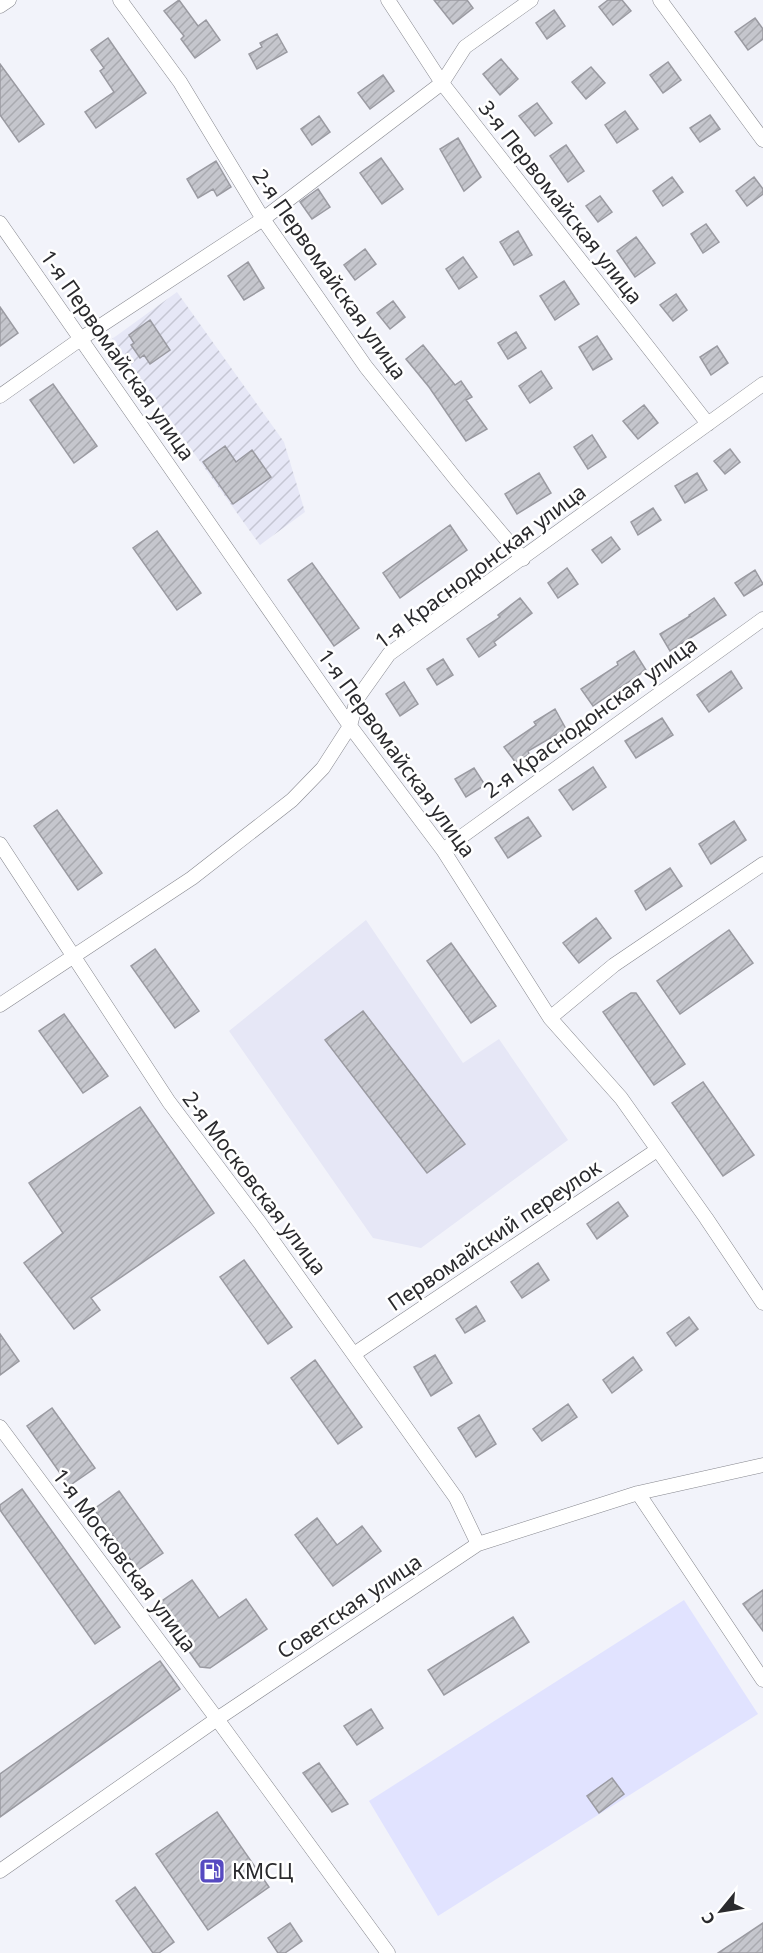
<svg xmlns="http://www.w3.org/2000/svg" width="763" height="1953" font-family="'Noto Sans',sans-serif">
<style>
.built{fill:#e6e7f6}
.industrial{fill:url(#industrial-furrows)}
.pitch{fill:#e1e3ff}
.building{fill:url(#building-hatch);stroke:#9a9aa1;stroke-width:1.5}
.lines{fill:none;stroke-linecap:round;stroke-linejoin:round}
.minor-casing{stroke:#86878e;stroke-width:15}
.minor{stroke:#fff;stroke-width:14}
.labels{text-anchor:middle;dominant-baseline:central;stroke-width:5;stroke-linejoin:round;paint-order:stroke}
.street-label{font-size:21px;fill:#2a2a2d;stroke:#fff}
.poi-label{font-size:21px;fill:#2a2a2d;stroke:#fff;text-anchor:start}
</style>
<defs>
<pattern id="industrial-furrows" width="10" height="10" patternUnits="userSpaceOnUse" patternTransform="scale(1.5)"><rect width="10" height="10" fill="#e6e7f6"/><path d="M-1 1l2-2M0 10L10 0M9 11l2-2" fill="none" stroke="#c5c6d3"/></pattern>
<pattern id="building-hatch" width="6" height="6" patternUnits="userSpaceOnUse" patternTransform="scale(1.5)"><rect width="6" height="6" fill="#c5c6cd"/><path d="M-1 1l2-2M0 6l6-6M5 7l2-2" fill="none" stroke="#a9aab0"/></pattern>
</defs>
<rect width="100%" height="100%" fill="#f2f3fa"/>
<path class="built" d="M366,920L463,1063L499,1039L568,1140L421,1248L373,1238L229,1031Z"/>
<path class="industrial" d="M177,292L284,442L305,512L260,545L112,339Z"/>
<path class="pitch" d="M684,1600L758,1714L438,1916L369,1801Z"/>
<path class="building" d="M179,0L198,26L206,20L220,40L195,58L181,39L184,36L164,11Z
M434,0H467L473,8L453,24Z
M608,0H622L631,11L613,25L599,7Z
M554,10L565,26L547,39L536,23Z
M755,18L763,29V39L748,50L735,32Z
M277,34L287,52L257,69L249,54L262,47L260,43Z
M108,38L146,93L96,128L85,112L114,92L100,71L104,68L91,50Z
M501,59L518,79L500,95L483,74Z
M668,62L681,80L663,93L650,75Z
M0,64L44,124L19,142L0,115Z
M591,67L605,83L586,99L572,82Z
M383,75L394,91L370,109L358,93Z
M537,103L552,123L535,136L519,116Z
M625,111L638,129L617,143L605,125Z
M710,115L720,129L700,142L690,128Z
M319,116L330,132L312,145L301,129Z
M458,138L481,177L464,191L440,149Z
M566,145L584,171L568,182L550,156Z
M381,158L403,189L382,204L360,173Z
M216,161L231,187L217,196L213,189L198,198L187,179Z
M672,177L683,192L663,206L653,191Z
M754,177L763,189V194L747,206L736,191Z
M318,189L330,207L312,219L300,202Z
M600,196L612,212L598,222L586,206Z
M706,224L719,242L703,253L691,234Z
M518,231L532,255L514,265L500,242Z
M636,237L655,263L635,277L617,251Z
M365,249L376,264L355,280L344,265Z
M463,257L477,277L459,289L446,269Z
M248,262L264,288L244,300L228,276Z
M564,281L579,304L555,320L540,296Z
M676,294L687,310L673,321L660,305Z
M393,301L405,317L390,329L377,313Z
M0,307L18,333L0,346Z
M150,320L170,350L150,364L144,355L140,358L131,345L134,343L129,335Z
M516,332L526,348L508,359L498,343Z
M597,336L612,359L593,370L579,347Z
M423,345L455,385L461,381L472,397L466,400L487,429L466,441L429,387L406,359Z
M717,346L728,363L711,375L700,357Z
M541,371L552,388L530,403L519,386Z
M53,384L97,446L74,463L30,400Z
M644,405L658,423L638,439L623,421Z
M592,435L606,457L588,469L574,447Z
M225,446L236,462L252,450L271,477L233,504L203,462Z
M730,449L740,462L725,474L714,461Z
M539,473L551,493L517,514L505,494Z
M697,473L707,490L685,503L675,486Z
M653,508L661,520L638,535L631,522Z
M450,525L467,550L400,598L383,573Z
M157,531L201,593L177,610L133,548Z
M611,537L620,549L602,563L592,550Z
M312,563L359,628L334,646L288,580Z
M567,568L578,584L558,598L548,583Z
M755,570L763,584L744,596L735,583Z
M520,598L532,613L494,642L496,645L479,657L467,639L500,617L498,615Z
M714,598L726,615L670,651L660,634L690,616L689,615Z
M634,651L646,670L593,706L581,689L618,665L617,662Z
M443,659L453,675L437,685L427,669Z
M731,671L742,688L709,712L697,695Z
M404,682L418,704L400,716L386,694Z
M555,709L566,729L528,751L529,754L516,763L504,747L536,725L534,722Z
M662,718L673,735L636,758L625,741Z
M593,767L606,787L573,810L559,790Z
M474,768L485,785L466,797L455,779Z
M57,810L102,873L78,890L34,826Z
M528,817L541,836L508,858L495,838Z
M734,821L746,840L711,864L699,844Z
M670,868L682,886L646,910L635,891Z
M596,918L611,938L579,963L563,943Z
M729,930L753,963L680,1014L657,981Z
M451,943L496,1006L471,1023L427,961Z
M155,949L199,1011L175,1028L131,966Z
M631,993H636L685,1064L654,1085L603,1012Z
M363,1011L465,1144L427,1173L325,1040Z
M64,1014L108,1076L83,1093L39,1031Z
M703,1082L754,1155L723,1176L672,1103Z
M140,1107L214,1213L91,1298L100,1310L74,1329L24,1263L63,1233L29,1183Z
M618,1202L628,1216L597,1239L587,1224Z
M244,1260L292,1327L268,1344L220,1277Z
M538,1263L549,1280L522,1298L511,1282Z
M476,1306L485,1321L465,1333L456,1319Z
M689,1317L698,1329L676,1346L667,1333Z
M0,1334L19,1361L0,1375Z
M435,1355L452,1383L431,1396L414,1367Z
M633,1357L642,1370L612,1393L603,1380Z
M315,1360L362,1427L338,1444L291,1378Z
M568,1404L577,1417L542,1441L533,1429Z
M52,1408L95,1468L69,1486L27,1426Z
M479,1415L496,1444L476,1457L458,1428Z
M22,1489L120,1627L95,1644L0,1510V1505Z
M119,1491L163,1553L138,1570L94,1509Z
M317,1518L337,1545L362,1526L381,1551L333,1586L295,1535Z
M192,1580L219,1618L246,1599L267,1629L210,1668L200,1667L156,1605Z
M763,1590V1631L743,1604Z
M513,1617L529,1642L444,1695L428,1670Z
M160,1661L180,1689L0,1817V1774Z
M371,1709L383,1728L357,1745L344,1726Z
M319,1763L348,1804L332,1812L303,1773Z
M612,1778L624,1794L599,1813L587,1796Z
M217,1812L269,1887L208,1930L156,1854Z
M135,1887L174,1942L159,1953H153L116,1901Z
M290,1923L302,1941L285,1953H278L268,1938Z
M763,1923V1953H718Z"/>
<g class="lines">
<defs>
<path id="minor" d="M120,0L180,82L263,219L366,367L459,483L523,559
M388,0L442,83L708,424
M660,0L763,140
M0,6L9,0
M0,223L350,726L443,850L550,1018L621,1098L706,1218L763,1303
M0,396L82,338L263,219L442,83L465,47L531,0
M0,844L169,1102L260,1223L456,1498L478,1544
M443,850L763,619
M0,1005L192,878L292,800L323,768L350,726L357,699L389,654L763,384
M550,1018L614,965L763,864
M354,1354L657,1150
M0,1427L217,1719L388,1953
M638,1493L763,1680
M0,1871L217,1719L478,1544L638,1493L763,1465"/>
</defs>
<use href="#minor" class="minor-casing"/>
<use href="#minor" class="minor"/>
</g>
<defs>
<symbol id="fuel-square" viewBox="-11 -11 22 22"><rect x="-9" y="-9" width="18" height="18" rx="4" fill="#564ac1" stroke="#fff"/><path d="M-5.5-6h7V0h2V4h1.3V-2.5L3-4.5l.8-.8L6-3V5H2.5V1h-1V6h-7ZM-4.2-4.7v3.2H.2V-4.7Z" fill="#fff"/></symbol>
</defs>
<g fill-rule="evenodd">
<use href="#fuel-square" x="197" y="1856" width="30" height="30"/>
</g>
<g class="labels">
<g class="street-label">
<text transform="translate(561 202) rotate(52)">3-я Первомайская улица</text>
<text transform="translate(330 274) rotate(55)">2-я Первомайская улица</text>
<text transform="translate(118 355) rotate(55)">1-я Первомайская улица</text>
<text transform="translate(480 566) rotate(-37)">1-я Краснодонская улица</text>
<text transform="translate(590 717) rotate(-36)">2-я Краснодонская улица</text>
<text transform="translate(397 753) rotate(54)">1-я Первомайская улица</text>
<text transform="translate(255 1183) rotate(53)">2-я Московская улица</text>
<text transform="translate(494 1235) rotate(-34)">Первомайский переулок</text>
<text transform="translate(125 1560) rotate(53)">1-я Московская улица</text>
<text transform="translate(349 1606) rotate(-34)">Советская улица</text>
</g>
<g class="poi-label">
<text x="232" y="1871">КМСЦ</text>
</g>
</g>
<g transform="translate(721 1911) rotate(240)" stroke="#ffffff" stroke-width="4.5" paint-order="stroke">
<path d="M0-4.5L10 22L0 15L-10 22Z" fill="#2a2a2d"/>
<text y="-9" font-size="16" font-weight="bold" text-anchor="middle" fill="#2a2a2d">С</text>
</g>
</svg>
